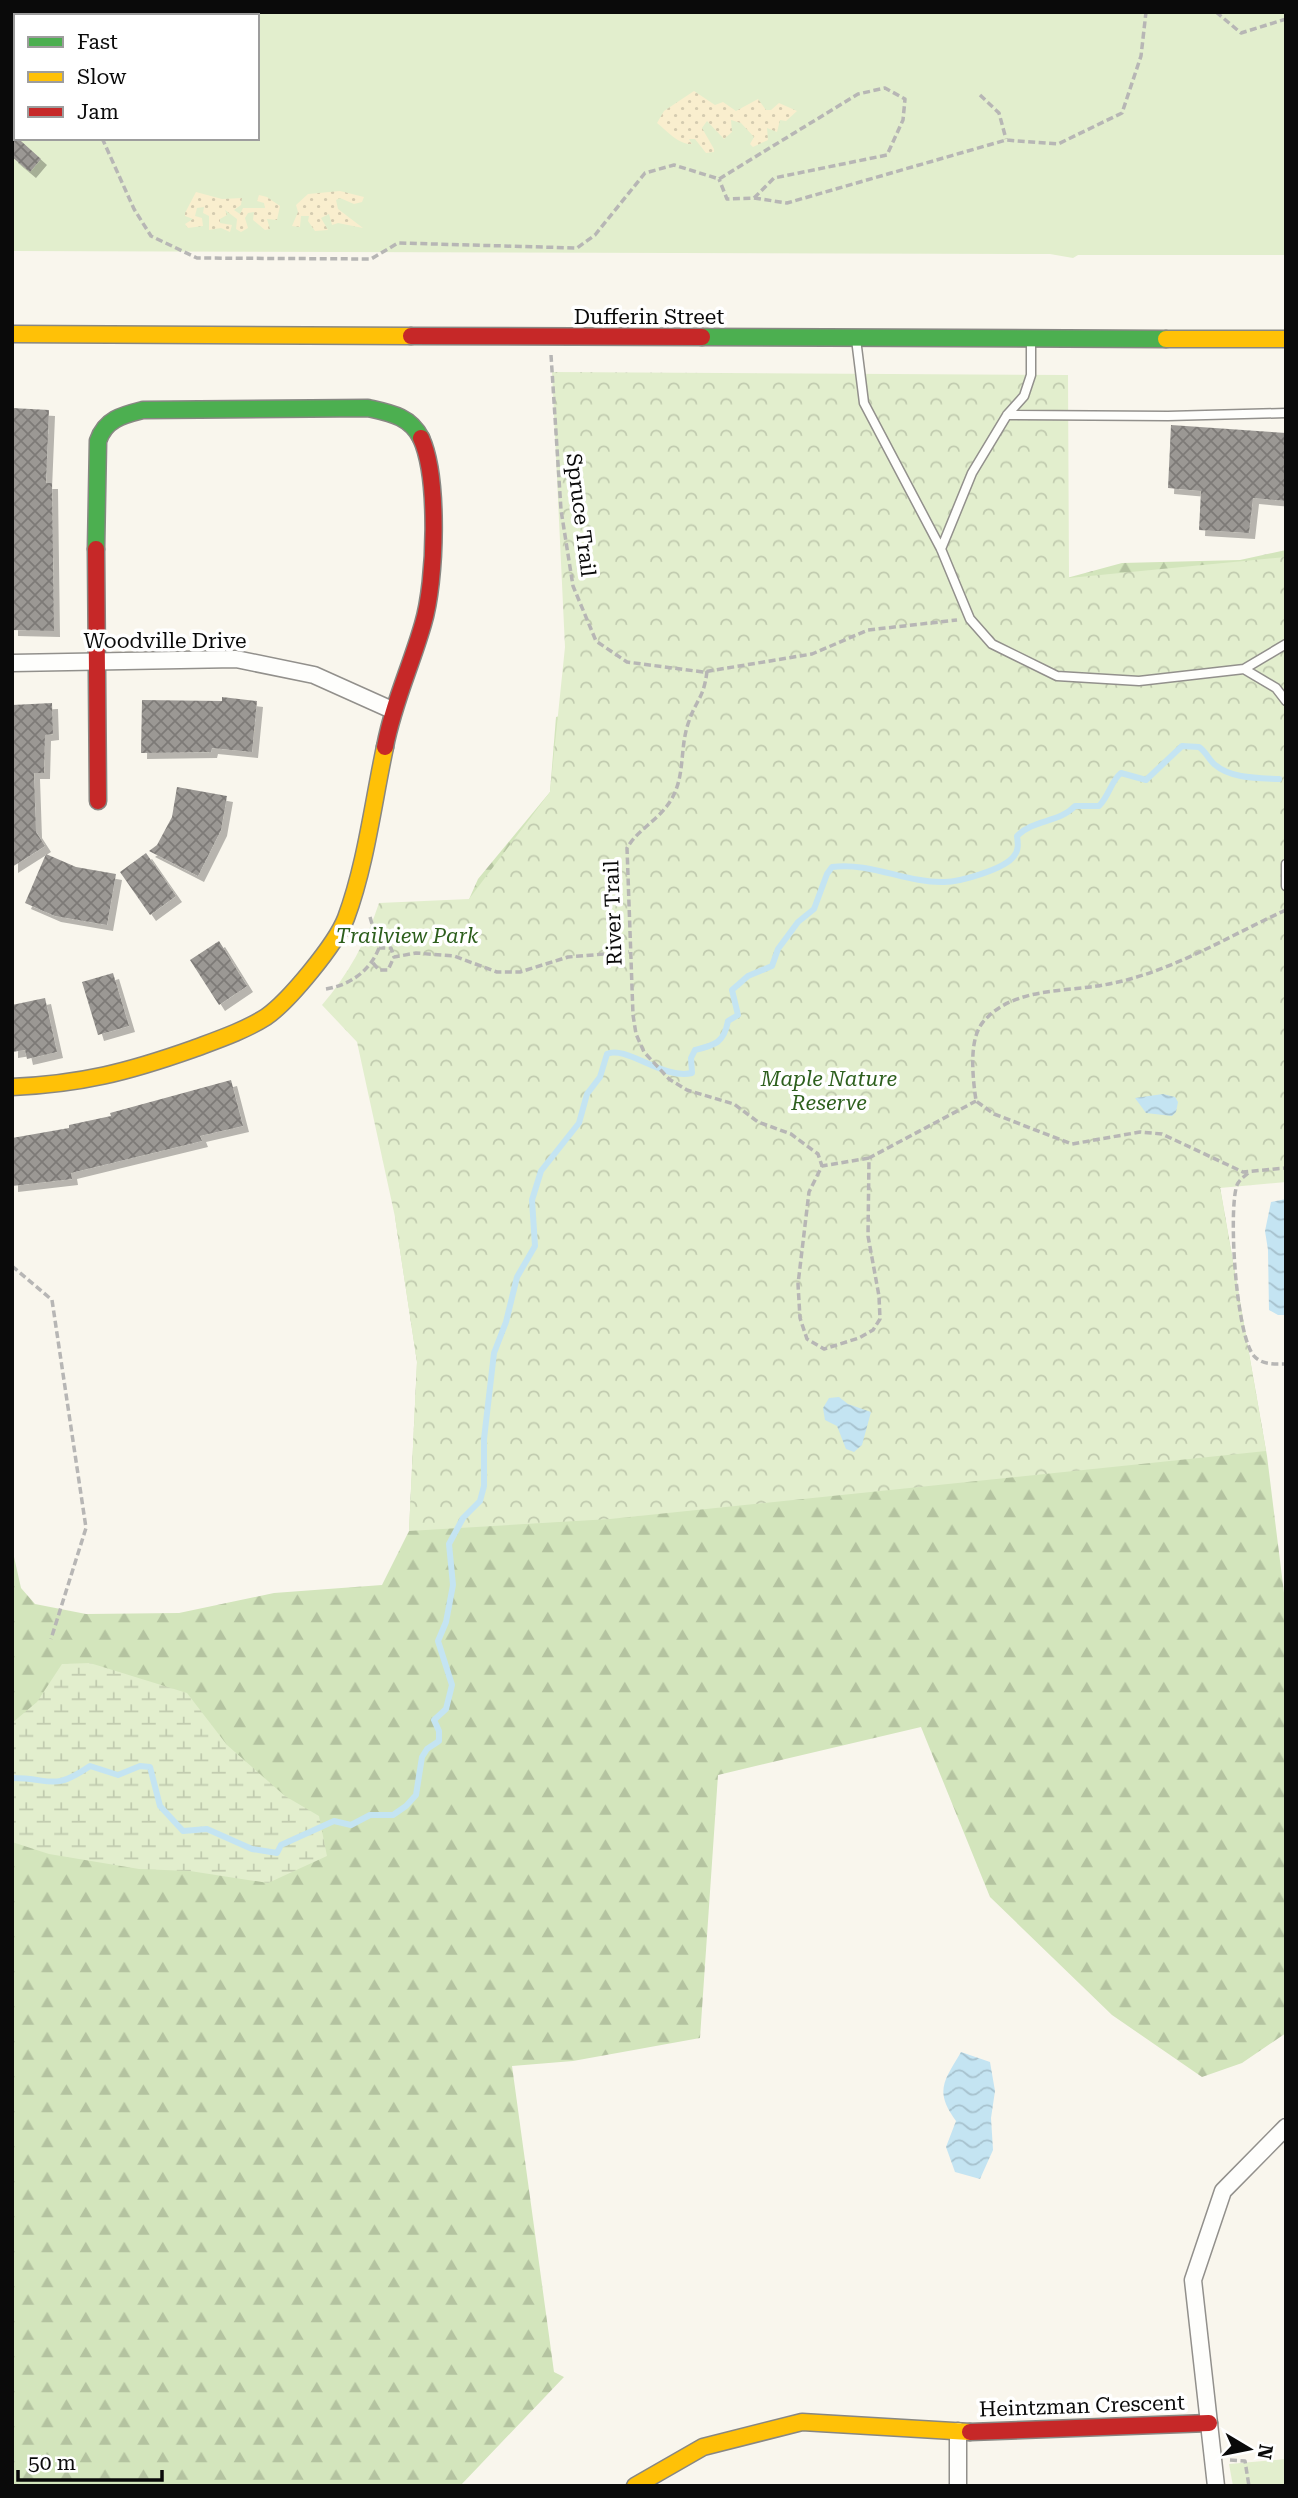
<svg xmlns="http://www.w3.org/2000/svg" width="1298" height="2498" font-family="'Roboto Serif',serif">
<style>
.grass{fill:#e2eecd;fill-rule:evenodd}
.forest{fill:url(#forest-firs)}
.wetland{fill:url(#wetland-marsh)}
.sand{fill:url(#sand-dots)}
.park{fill:url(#park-crowns)}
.water{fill:url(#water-waves)}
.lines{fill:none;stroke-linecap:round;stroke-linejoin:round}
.stream{stroke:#c4e4f2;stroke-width:6}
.building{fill:url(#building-cross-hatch);filter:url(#shadow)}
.lane-casing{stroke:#92908c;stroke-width:11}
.street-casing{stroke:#92908c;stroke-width:19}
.fast-casing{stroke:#888783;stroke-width:19}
.slow-casing{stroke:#888783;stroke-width:19}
.jam-casing{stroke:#888783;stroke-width:19}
.path{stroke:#b7b6b5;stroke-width:3.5;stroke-dasharray:7 3.5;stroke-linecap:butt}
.lane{stroke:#fefefc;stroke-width:8}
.street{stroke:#fefefc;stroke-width:16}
.fast{stroke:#4caf50;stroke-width:16}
.slow{stroke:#ffc107;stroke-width:16}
.jam{stroke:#c62828;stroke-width:16}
.labels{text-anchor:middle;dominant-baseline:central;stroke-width:7;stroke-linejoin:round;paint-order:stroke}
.street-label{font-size:21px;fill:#0a0a0a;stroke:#fff}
.park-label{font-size:21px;font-style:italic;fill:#2d5f1d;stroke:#fff}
</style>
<defs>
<pattern id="forest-firs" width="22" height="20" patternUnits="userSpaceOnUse" patternTransform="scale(1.75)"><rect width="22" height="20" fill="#d3e5bc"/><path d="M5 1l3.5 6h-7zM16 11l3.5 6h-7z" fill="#b4c3a0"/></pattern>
<pattern id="wetland-marsh" width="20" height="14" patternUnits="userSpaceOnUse" patternTransform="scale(1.75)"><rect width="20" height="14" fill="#e2eecd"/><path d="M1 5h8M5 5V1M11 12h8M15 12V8" fill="none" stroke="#c1cbaf"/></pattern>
<pattern id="sand-dots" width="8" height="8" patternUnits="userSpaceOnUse" patternTransform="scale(1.75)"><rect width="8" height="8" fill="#f9eece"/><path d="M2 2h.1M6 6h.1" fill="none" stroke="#d4cbb0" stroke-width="1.8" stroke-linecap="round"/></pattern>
<pattern id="park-crowns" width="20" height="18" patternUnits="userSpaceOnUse" patternTransform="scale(1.75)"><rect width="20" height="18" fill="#e2eecd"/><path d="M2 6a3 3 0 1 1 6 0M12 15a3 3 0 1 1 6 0" fill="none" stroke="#c1cbaf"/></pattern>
<pattern id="water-waves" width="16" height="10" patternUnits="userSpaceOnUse" patternTransform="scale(1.75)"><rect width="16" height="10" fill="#c4e4f2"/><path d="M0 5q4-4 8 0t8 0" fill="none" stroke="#a7c2ce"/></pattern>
<pattern id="building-cross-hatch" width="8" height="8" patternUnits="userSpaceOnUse" patternTransform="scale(1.75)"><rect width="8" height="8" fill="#9b9894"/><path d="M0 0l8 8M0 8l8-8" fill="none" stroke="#7d7a77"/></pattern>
<filter id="shadow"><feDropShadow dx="6" dy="6" stdDeviation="0" flood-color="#0004"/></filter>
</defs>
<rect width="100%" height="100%" fill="#f9f6ed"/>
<path class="grass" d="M12,12H1286V255H1078L1073,258L1050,254L12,251ZM16,16H257V138H16Z
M1286,2459V2486H1233L1229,2464Z"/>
<path class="forest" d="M1286,550V1156L1220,1187L1267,1456L1286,1609V2033L1242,2063L1202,2077L1112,2015L990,1897L921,1727L718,1775L700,2038L573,2061L512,2066L554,2372L564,2377L460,2486H12V1548L21,1588L35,1604L86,1614L179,1613L274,1593L382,1585L409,1531L417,1362L395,1217L451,940L478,879L550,792L556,717L1122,563L1240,560Z"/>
<path class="wetland" d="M90,1663L187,1693L227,1745L285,1796L319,1816L327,1856L268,1883L190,1871L139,1869L49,1854L12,1842V1723L37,1702L62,1664Z"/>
<path class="sand" d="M694,91L715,105L723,102L736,111L758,99L766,110H771L779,103L797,111L786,121L780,120L777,132L767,128L768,140L753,147L750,144L754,137L741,123L731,120L732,132L724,139L707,121L702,128L714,149V152L706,153L695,139H689L692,144C679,145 667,131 657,123L664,111Z
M340,191L364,197L362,202L354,204L340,198L336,200L338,209L363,228L338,223L332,225L329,214L321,218L328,230L315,231L308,221L309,216H301L300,227L292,226L298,212L296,205L308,194Z
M196,192L222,199L242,198L241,205L234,210L240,214L243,208H265L264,203L257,201L259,195L267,197L280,206L277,220L267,219L270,229L265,230L253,220L254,212L248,213L245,218L248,228L241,232L236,229L237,219L225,210L227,215L220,219V223L232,225L230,232L221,228L209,230V216L203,213L204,207L197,208L195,216L202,218L203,226L188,228L185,224L193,219L185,216V213Z"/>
<path class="park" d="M552,372L1068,375L1069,578L1286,557V1182L1220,1188L1266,1451L610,1519L409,1531L417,1362L395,1217L357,1042L322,1005C348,975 367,940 379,903L469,899L550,792L565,647Z"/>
<path class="water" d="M1163,1094L1175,1097L1178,1102L1176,1112L1172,1116L1146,1113L1135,1098Z
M1286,1199V1315H1278L1269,1310L1268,1250L1265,1231L1271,1202Z
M839,1397L848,1404L871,1412L862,1445L854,1452L846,1449L837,1426L825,1420L823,1408L829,1398Z
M961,2052L990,2062L995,2091L991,2118L993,2150L980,2179L955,2172L946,2147L956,2121C934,2091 944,2081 961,2052Z"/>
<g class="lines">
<path class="stream" d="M12,1778C52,1778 52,1792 90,1766L118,1775L140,1766L150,1767L160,1806L183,1831L207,1829L252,1849L277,1853L281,1845L334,1821L351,1825L370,1815H393L406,1806L416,1795L422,1757L427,1749L439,1741V1731L434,1720L446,1709L452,1685L438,1641L446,1622L453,1585L449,1544L463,1518L480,1501L484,1486V1439L494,1353L506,1322L517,1277L535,1246L532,1200L541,1171L579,1123L587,1094L600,1077L607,1054C626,1045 663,1080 692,1073L691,1058L695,1050C715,1045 724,1043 728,1021L738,1015L732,990L748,976L772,966L778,949L798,922L814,909L827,874L832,867C871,862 906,883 944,882C960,882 1005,869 1014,856C1019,850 1018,843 1017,836C1034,819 1059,823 1075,806H1099C1109,796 1111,781 1121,773L1146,780L1182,746L1199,747C1206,752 1208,758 1214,764C1231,779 1258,778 1279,779"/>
</g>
<path class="building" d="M12,133L41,159L30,172L12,157Z
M12,408L49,410L46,483H52L54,631L12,630Z
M1171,425L1286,433V501L1253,498L1249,533L1199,530L1201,491L1168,488Z
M222,697L257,701L252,752L212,748L211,752L141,753L142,700L222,701Z
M52,703L53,734L45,735L44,773H34L36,832L45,846L12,867V705Z
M177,787L227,796L221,830L198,876L149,851L157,845L172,817Z
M146,853L176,896L150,915L120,872Z
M46,854L76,867L116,874L107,925L55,916L25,903Z
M219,941L247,986L219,1005L190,960Z
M113,973L129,1026L98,1035L82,982Z
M45,998L57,1052L27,1059L25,1050L12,1052V1005Z
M231,1080L243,1126L200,1136L202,1141L71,1173L72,1179L12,1186V1138L69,1128V1125L111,1116L110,1113Z"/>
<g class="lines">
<defs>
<path id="lane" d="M856,339L864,403L941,549L970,619L992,644L1057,676L1139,681L1244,669L1286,644
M1007,415L1168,416L1286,413
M941,549L972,473L1007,415L1024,396L1031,375V340
M1244,669L1276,688L1286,701
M1286,864V886"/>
<path id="street" d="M12,663L236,659L314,675L392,710
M958,2431V2486
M1216,2486L1193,2280L1223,2191L1286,2127"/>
<path id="fast" d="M702,337L1166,339
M96,549L98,441C105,419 123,415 143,410L368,408C390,413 410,416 421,438"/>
<path id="slow" d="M12,334L411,336
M1166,339H1286
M12,1087C81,1084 128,1072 193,1049C217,1040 244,1031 266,1017C289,1001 336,944 346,918C366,864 373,803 385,747
M635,2486L703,2447L802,2422L970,2432"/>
<path id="jam" d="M411,336L702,337
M96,549L98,801
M385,747C393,704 411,666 423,624C436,581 439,477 421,438
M970,2432L1209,2423"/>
</defs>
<use href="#lane" class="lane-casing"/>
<use href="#street" class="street-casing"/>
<use href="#fast" class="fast-casing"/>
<use href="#slow" class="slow-casing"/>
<use href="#jam" class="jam-casing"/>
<path class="path" d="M1216,12L1241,33L1286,19
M12,59L16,62
M980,95L999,113L1006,139
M102,138L134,209L151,236L197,258L371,259L398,243L577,248L595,235L645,173L674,165L719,179L858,94L885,88L905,99L903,120L887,155L774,178L754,198L727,199L719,179
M754,198L787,203L1006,140L1058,144L1122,113L1141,56L1146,12
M551,355L561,510L573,586L596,641L627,662L703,672L812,654L868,630L957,620
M707,671C704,698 696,700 689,721C679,748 686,775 671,800C659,820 638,829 627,848L633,1015L636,1034L644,1052L669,1079L687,1090L734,1104L758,1122L791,1134L818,1154L822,1166
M1286,910C1224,938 1166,976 1097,986C1058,992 1011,989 983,1022C968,1040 973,1079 976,1101L994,1114L1072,1144L1140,1132L1162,1134L1243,1172L1286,1168
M370,917L379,948H391L394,957L416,953L454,956L497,972H520L568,957L629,952
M373,963L379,970H388L394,957
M326,989C350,985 370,971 379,948
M869,1158L822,1166L809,1192L798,1284L800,1318L807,1339L824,1349L859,1338L873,1330L880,1319L879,1296L868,1236L869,1158L976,1101
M1248,1173C1244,1177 1239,1180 1237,1185C1228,1210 1236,1340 1255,1357C1263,1365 1275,1364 1286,1364
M12,1266L52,1300L86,1528L51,1639
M1230,2460L1245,2461L1249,2486"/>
<use href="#lane" class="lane"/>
<use href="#street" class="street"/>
<use href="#fast" class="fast"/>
<use href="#slow" class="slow"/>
<use href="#jam" class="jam"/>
</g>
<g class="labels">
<g class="street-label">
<text x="649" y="317">Dufferin Street</text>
<text transform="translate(581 515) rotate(83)">Spruce Trail</text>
<text x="165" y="641">Woodville Drive</text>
<text transform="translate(613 913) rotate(-92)">River Trail</text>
<text transform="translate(1082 2406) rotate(-2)">Heintzman Crescent</text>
</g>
<g class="park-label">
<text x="407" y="936">Trailview Park</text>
<text x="829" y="1079">Maple Nature<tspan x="829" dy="24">Reserve</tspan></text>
</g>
</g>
<rect width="1298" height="2498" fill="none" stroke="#0a0a0a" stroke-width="28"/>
<rect x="14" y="14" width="245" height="126" fill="#ffffff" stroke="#9d9d9d" stroke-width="2"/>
<rect x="28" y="37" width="35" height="10" fill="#4caf50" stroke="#9d9d9d" stroke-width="2"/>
<text x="77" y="49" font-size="21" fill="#0a0a0a">Fast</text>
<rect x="28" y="72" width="35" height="10" fill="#ffc107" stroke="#9d9d9d" stroke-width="2"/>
<text x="77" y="84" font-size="21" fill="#0a0a0a">Slow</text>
<rect x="28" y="107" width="35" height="10" fill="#c62828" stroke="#9d9d9d" stroke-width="2"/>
<text x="77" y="119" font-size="21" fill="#0a0a0a">Jam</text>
<g transform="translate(1249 2449) rotate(100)" stroke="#ffffff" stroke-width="5" paint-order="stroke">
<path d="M0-5L12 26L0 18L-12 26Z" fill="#0a0a0a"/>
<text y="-10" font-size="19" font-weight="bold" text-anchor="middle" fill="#0a0a0a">N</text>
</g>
<path d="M18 2470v10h144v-10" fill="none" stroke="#0a0a0a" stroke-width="3.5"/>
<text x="28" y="2470" font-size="21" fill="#0a0a0a" stroke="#ffffff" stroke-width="5" paint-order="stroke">50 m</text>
</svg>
